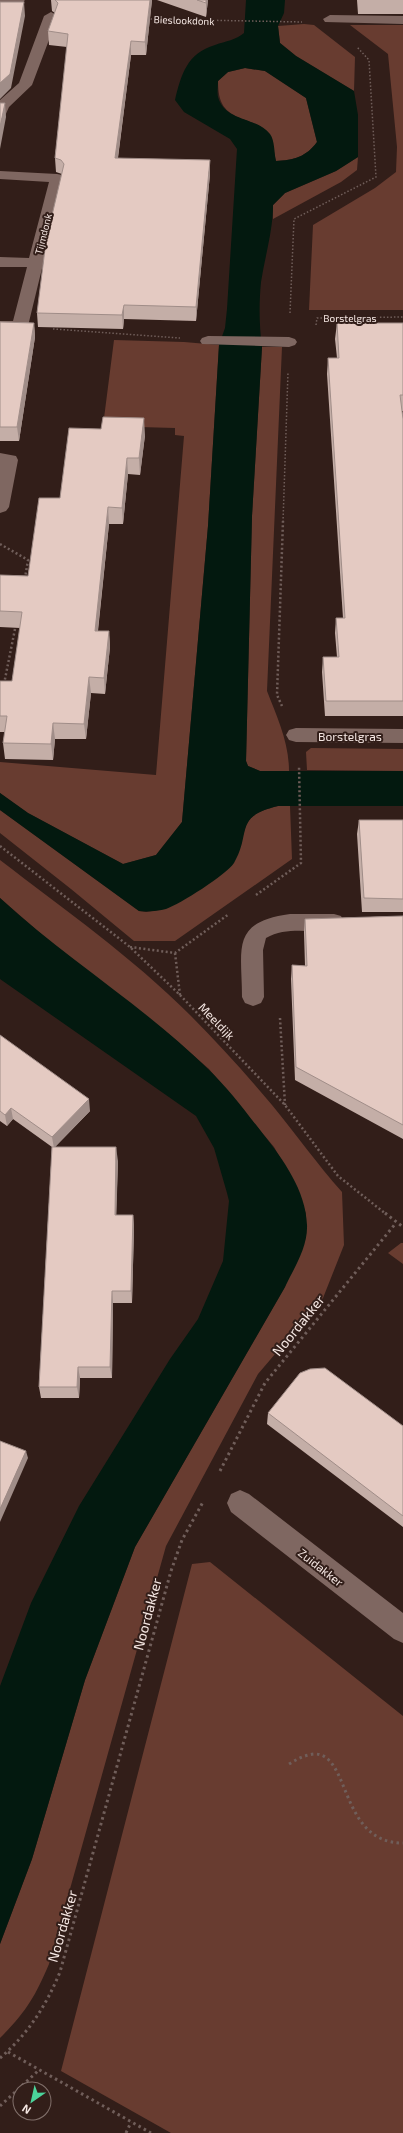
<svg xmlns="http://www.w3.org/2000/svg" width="403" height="2133" font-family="'Exo 2',sans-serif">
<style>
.green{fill:#683c30}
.water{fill:#03190f;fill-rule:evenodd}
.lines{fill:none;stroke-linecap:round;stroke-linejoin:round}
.path-far2{stroke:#705e5a;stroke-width:1.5;stroke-dasharray:1.5 2;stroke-linecap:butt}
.path-far1{stroke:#705e5a;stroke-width:2.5;stroke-dasharray:2 2.5;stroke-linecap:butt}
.path{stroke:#705e5a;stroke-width:3;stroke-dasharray:2.5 3.5;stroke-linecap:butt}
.minor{fill:#7f6761;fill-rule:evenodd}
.wall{fill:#c4aea7}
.shaded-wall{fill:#a08d88}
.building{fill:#e4cac2;stroke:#a08d88}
.labels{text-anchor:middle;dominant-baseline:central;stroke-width:4;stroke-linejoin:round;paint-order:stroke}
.far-street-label{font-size:10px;fill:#f6e8e4;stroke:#321e19}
.street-label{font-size:12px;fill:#f6e8e4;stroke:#321e19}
.near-street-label{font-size:14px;fill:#f6e8e4;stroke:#321e19}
</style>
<rect width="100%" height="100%" fill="#321e19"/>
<path class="green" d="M304,24L314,25L355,57L354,91L296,56L280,43L278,26Z
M350,25H403V310H309L313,225L375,188L396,172L397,147L388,54Z
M245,68L265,71L306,98L317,142C306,157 294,160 276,161C273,149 273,136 262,128C258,124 250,122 245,120C224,113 218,103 218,81L228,72Z
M358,157L357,170L341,182L273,219V205L285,193L336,171Z
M114,340L184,342L219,345L208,526L182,822L156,855L123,864L28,813L0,793V762L156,775L184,436L175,435V428L103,426Z
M262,347H282L267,691C277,717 289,742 289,771H260L248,766L246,761L252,516Z
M311,748L403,749V771L307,770L306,752Z
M278,806H290L292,859L175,941H134L71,889L0,833V810L139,911L146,912L164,909L241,845C246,817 251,813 278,806Z
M0,860C65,910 132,957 190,1015C219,1044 246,1074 272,1105C296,1134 317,1164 342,1192L344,1245L323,1298L258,1374L166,1546L49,1964C35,1997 26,2012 0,2038V1944L32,1859L85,1680L135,1547L285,1287L306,1214L297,1187L274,1147L209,1069L170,1035L48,940L0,898Z
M401,1243H403V1264L388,1253Z
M210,1562L403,1716V2133H171L61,2071L192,1564Z"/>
<path class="water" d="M246,0H285L284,13L278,26L280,43L296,56L354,91L358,115V157L336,171L285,193L273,205C273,231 265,256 261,282C259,303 259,325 262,347L252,516L246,761L248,766L260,771H403V806H278C233,817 252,832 234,863C226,875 180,904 166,909C158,911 148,912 139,911L0,810V793L28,813L123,864L156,855L182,822L208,526L219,345L225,328L227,309L237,149L230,139L184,112L175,100C181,75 187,53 215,45C226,41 236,40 244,33ZM245,68L265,71L306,98L317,142C306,157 294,160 276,161C274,153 275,141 270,134C257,117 225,122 218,97C217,93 218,86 218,81L228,72Z
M0,898C66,959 144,1006 208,1069C228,1088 246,1112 263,1134C283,1159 306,1191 307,1225C308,1247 294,1268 285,1287L135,1547L85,1680L32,1859L0,1944V1686L31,1603L79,1506L170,1359L198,1319L223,1261L229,1201L227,1193L214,1148L196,1116L0,979Z"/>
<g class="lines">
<path class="path-far2" d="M147,19L302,22
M290,313L294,219L376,177L369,60L357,47
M316,325L317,318L403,317
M53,329L180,338
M283,522L288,372"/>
<path class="path-far1" d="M0,544L28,560L25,578
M4,684L16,624
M282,706L277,695L283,521
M0,846L130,947L180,995L285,1105L338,1176L386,1214
M256,895L301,863L299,766
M130,947L175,953L229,914
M175,953L180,995
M280,1018L285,1105"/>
<path class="path" d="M385,1213L403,1227
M220,1471L265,1383L396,1223
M289,1764C297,1759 305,1755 314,1754C351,1753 339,1843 403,1843
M8,2052L151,2133
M0,2058C28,2034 46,2006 60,1972L171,1571L182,1540L203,1502
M0,2106L39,2070
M126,2133L131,2122"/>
<path class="minor" d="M0,0H24L25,1L18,5L0,4Z
M51,12L58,16L32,85L9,107L5,116L0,117V100L19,83L44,16Z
M330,15L403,16V24L325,22L323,19Z
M0,171L57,174L62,175L64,178L28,326L26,329L0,331V321H13L27,267H0V257L29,258L49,182L0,179Z
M208,336L289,337L295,339L297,342L295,345L289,347L202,344L200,341L202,338Z
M0,453L16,456L18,460L9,507L6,511L0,513Z
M296,728L403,729V743L296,742L289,740L286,735L289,730Z
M290,914H334L341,916L344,922L341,928C317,936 290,924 266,938L263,950L264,997L261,1003L253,1006L245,1003L242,997C242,949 230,922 290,914Z
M240,1490L249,1494L403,1613V1643L394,1639L231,1512L227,1503L231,1494Z"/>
</g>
<path class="wall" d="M51,0H152L146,55H131L118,158L210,174L196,321L124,319L123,329L38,327L37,313L62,174L56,172L55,158L67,47L49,45L48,31L55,13L52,11Z
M157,0H208L206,17Z
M357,0H403V14H358Z
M0,322L34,323L35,337L19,441H0Z
M337,323H403V411H402L403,419V716H325L322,672L323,657H337L335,633L336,618H343L327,374L328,358H337L335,339Z
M145,435L140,475L128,474L123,524H109L98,631H109L110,647L105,694L91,693L86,739H55L53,760L5,759L3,743L5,732H0V681H12L20,628L0,627V575L28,576L60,498Z
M359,820H403V912H362L357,834Z
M403,916V1139L295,1080L291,979L292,965L305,966L304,932L305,919Z
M0,1035L90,1111L55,1147L118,1161L116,1215H133L134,1228L132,1303H113L112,1378H80L79,1398H41L39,1387L52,1147L13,1119L7,1126L0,1121Z
M268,1413L403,1426V1527L267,1424Z"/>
<path class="shaded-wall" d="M150,0H152L146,55L145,42Z
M206,0H208L206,17Z
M24,2L25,16L11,88L0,99V83Z
M131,41V55L116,172L115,158Z
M5,103L6,117L0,149V127Z
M210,160V174L196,321V307Z
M124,305V319L123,329L122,315Z
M34,323L35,337L19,441L17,427Z
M144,418L145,435L140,475L139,458Z
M127,458L128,474L123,524L122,508Z
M108,507L109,524L96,647L95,631Z
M109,631L110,647L105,694L104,678Z
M89,677L91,693L86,739L84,724Z
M53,723L55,739L53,760L51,744Z
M89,1099L90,1111L54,1148L52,1137Z
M11,1108L13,1119L7,1126L5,1115Z
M116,1147L118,1161L116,1228L115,1215Z
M133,1215L134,1228L132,1303L131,1291Z
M112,1291L113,1303L112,1378L110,1367Z
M78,1367L80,1378L79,1398L77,1387Z
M26,1451L28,1458L0,1522V1509Z"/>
<path class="building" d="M55,0H150L145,42L131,41L115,158L210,160L196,307L124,305L122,315L37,313L46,241L64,164L61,160L55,158L68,34L48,31L58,3Z
M197,0H206V3Z
M0,2H24L10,74L0,83Z
M0,103H5L0,127Z
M0,322L34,323L17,427H0Z
M337,323H403V395H400L403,419V701H326L323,657H339L336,618H345L328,358H339Z
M103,417L144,418L139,458H127L122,508L108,507L95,631H109L104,678L89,677L84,724L53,723L51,744L3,743L7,716H0V681H12L22,612L0,611V575L28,576L39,498H60L69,428L101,429Z
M359,820H403V899L364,898Z
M403,916V1125L296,1067L292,965L307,966L305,919Z
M0,1035L89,1099L52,1137L11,1108L5,1115L0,1111Z
M52,1147H116L115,1215H133L131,1291H112L110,1367H78L77,1387H39Z
M325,1368L403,1426V1516L268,1413L300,1373L310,1369Z
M0,1441L26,1451L0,1509Z"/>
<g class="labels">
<g class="far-street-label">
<text transform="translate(184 20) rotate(2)">Bieslookdonk</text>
<text transform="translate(43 234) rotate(-76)">Tijmdonk</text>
<text x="350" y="318">Borstelgras</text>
</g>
<g class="street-label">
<text x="350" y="736">Borstelgras</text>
<text transform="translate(217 1021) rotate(46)">Meeldijk</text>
<text transform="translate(321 1567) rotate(38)">Zuidakker</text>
</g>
<g class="near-street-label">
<text transform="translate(298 1325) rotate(-51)">Noordakker</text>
<text transform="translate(147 1614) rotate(-75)">Noordakker</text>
<text transform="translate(62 1926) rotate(-74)">Noordakker</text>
</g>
</g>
<g transform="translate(32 2101) rotate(214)"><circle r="19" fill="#321e19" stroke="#806f6a"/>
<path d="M0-3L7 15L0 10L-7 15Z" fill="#4bd49b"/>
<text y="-6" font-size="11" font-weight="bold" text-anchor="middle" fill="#f6e8e4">N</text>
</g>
</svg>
